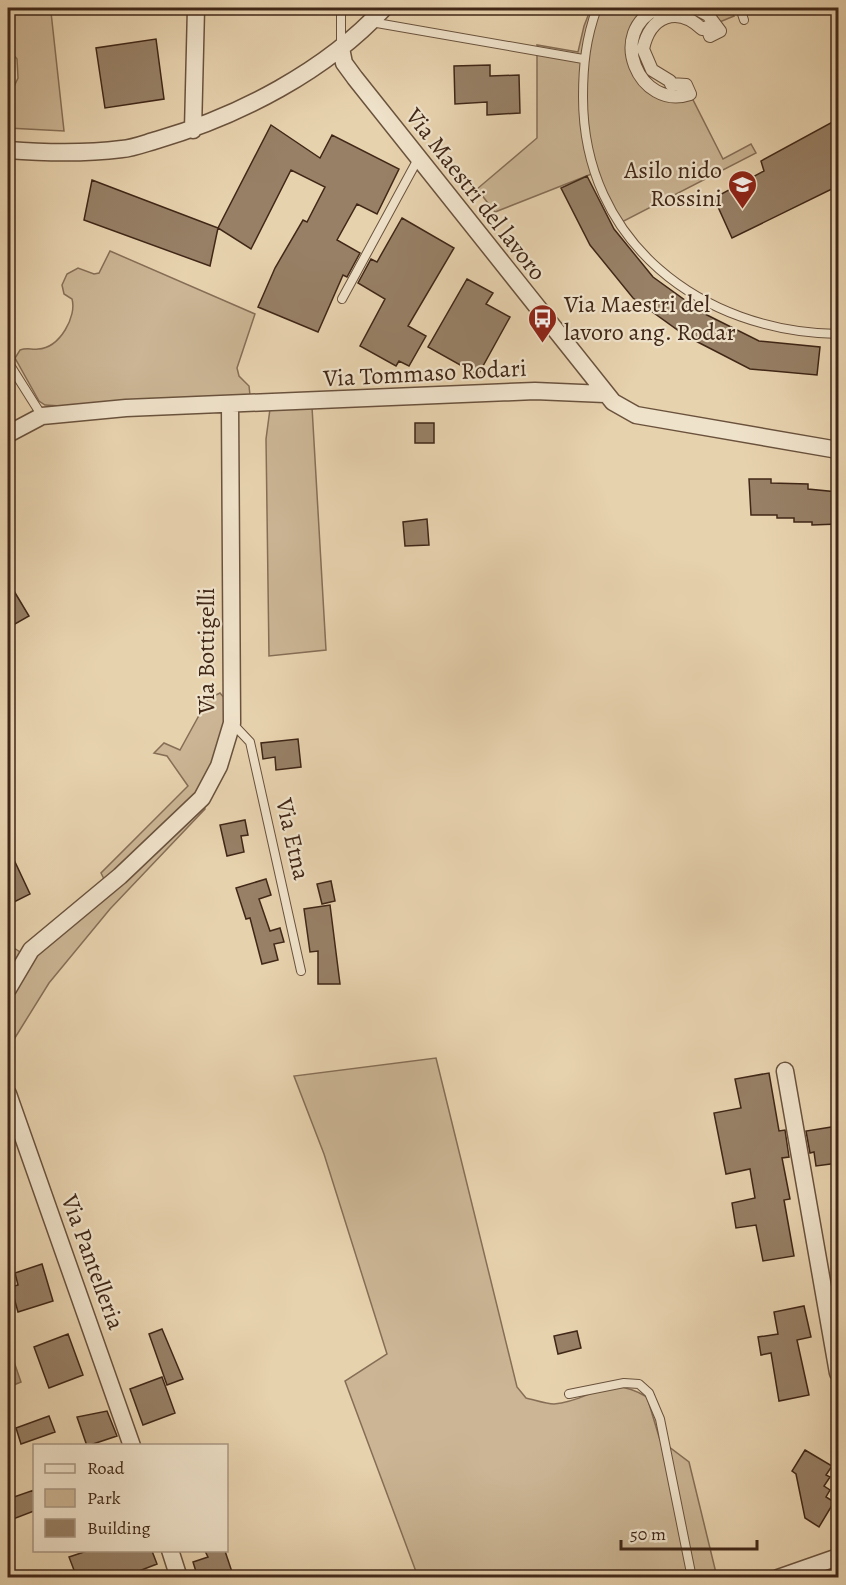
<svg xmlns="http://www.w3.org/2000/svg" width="846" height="1585" font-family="Alegreya,serif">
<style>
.green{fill:#cbb594;stroke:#866e56;stroke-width:1.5}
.water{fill:#ae987b;stroke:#826b53;stroke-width:1.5}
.building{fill:#978066;stroke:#402717;stroke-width:1.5}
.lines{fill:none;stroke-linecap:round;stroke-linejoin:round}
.service-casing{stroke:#6a523d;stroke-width:10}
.pedestrian-casing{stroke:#6a523d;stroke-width:14}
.minor-casing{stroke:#6a523d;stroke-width:19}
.service{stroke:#efe2ca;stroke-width:8}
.pedestrian{stroke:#efe2ca;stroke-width:12}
.minor{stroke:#efe2ca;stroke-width:16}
.labels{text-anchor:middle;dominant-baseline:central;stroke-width:4.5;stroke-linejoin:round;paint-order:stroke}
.poi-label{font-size:24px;fill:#402717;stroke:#efe2ca;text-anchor:end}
.street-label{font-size:24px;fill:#402717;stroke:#efe2ca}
</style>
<rect width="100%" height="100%" fill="#e7d2ae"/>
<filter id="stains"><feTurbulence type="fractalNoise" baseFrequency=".00333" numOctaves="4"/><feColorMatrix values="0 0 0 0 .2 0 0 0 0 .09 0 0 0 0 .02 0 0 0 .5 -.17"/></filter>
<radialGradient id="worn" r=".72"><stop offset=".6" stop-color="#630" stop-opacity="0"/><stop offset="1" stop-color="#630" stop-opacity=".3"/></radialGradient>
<path class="green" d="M8,8H56L51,12L64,131L8,128V99L18,78L17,59L8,48Z
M591,8H659L631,41L645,83L690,94L723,159L751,144L756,153L618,224L594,173L495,212L477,189L537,138V45L578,52L584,26Z
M695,8H730L734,16L715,24Z
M110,251L255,314L237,368L239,376L249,386L250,395L61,406L45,405L39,401L15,358L20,350C28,347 31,350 38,349C60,348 77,316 72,299L64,294L62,285L67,274L78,268L94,274L99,273Z
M312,407L326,650L269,656L266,439L270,409Z
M220,693L226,700L229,713L214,764L198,795L105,881L101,873L188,786L167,756L154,753L164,743L180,750L208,699Z
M202,798L205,809L110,909L49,983L8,1049V993L34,950Z
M14,948L26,956L8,985V954Z
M436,1058L517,1387L526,1398C535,1400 546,1404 554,1404C593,1401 606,1372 647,1397L660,1440L689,1462L717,1577H418L345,1381L387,1354L324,1154L294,1076Z"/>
<path class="water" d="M8,1356H12L21,1382L9,1387Z"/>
<path class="building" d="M156,39L164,99L105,108L96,48Z
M490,65V76L519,75L520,113L487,115V102L455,104L454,66Z
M838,119V186L732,238L714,198L764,171L761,161Z
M271,125L320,158L332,135L399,169L377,214L357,204L337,240L360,253L347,277L343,275L318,332L258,307L275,268L303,220L307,222L325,187L291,170L251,249L218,228Z
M587,176L614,229L653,277L703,313L759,341L820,347L817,375L750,369L686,336L633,298L590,245L561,188Z
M92,180L218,228L210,266L84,220Z
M402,218L454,248L408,326L426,336L409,366L399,361L396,366L360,346L385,299L358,283L371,259L377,262Z
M467,279L493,293L486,304L510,317L478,375L428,347Z
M415,423H434V443H415Z
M749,479H771V483L808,484V489L838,492V524L812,525V522H794V518H777V515H751Z
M427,519L429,545L405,546L403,522Z
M8,581L29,616L8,628Z
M298,739L301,767L276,770L275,757L263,759L261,743Z
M245,820L248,835L241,836L244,852L227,856L220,825Z
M8,847L30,894L8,905Z
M266,879L271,895L259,899L270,931L280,928L284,942L274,944L278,960L262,964L250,918L246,919L236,888Z
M331,881L335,901L322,904L317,884Z
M330,905L340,984H318V951L310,952L304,909Z
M769,1073L779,1131L785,1130L789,1157L782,1158L790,1199L784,1200L794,1256L763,1261L756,1225L736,1228L732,1203L755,1198L750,1169L726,1174L714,1113L741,1108L735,1079Z
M838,1126V1163L816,1166L814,1152L810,1153L806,1131Z
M42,1264L53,1301L18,1312L11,1287L18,1285L15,1273Z
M804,1306L811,1337L797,1340L809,1395L779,1401L771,1353L761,1355L758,1337L778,1334L774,1312Z
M162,1329L183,1379L167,1385L149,1334Z
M577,1331L581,1348L558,1354L554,1336Z
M68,1334L83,1375L49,1388L34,1347Z
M162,1377L175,1413L143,1425L130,1389Z
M107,1411L117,1436L87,1446L77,1417Z
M49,1416L55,1432L21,1444L16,1428Z
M805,1450L832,1466L826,1475L830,1477L824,1486L830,1490L826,1497L834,1502L819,1527L805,1518L796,1474L792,1471Z
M34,1490V1511L8,1521V1499Z
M87,1551H152L157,1564L121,1578H77L69,1557Z
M205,1551H225L234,1578H198L193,1562L208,1557Z"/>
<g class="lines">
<defs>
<path id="service" d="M341,8V46
M597,8C586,38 583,65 583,97C583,242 701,332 838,334
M740,8L744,20
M371,22L583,59
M342,299L418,159
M8,362L42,416
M232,723L250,742L301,971
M569,1394L624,1383L639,1384L649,1393L660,1419L692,1578"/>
<path id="pedestrian" d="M659,8C605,31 639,111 690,94L686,85L671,84L670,81L652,70L643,49C650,16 677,5 702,29L707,27L710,36L720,31L708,15L695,8"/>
<path id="minor" d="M341,48L344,63L355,78L613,402L636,415L838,450
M193,130L196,8
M8,150C46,153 83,154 122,149C134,148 146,143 157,140C239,116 326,71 384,8
M8,434L42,416L126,408L535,391L605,394
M8,989L31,950L120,876L202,798L219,766L232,723L230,404
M785,1071L838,1373
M8,1094L132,1446
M170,1550L179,1578
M778,1578L838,1557"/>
</defs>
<use href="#service" class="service-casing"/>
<use href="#pedestrian" class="pedestrian-casing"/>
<use href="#minor" class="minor-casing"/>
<use href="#service" class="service"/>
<use href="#pedestrian" class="pedestrian"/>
<use href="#minor" class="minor"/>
</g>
<defs>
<symbol id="school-pin" viewBox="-11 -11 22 30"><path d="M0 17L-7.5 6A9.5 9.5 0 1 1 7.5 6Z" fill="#8f2418" stroke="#efe2ca"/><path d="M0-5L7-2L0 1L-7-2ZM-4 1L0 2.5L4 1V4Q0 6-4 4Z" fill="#fff"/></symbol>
<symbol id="bus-pin" viewBox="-11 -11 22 30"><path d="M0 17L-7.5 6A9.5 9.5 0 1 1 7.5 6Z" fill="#8f2418" stroke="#efe2ca"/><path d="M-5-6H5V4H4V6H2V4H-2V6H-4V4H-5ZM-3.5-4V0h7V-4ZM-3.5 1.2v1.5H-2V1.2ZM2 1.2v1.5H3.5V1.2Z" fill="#fff"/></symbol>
</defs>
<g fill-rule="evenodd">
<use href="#school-pin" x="726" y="168" width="33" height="45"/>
<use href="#bus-pin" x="526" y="302" width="33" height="45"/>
</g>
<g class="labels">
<g class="poi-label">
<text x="722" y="170">Asilo nido<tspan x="722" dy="28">Rossini</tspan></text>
<text x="564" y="304" text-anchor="start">Via Maestri del<tspan x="564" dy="28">lavoro ang. Rodar</tspan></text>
</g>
<g class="street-label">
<text transform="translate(476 194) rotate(52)">Via Maestri del lavoro</text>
<text transform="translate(425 373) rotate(-3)">Via Tommaso Rodari</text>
<text transform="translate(206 651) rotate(-90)">Via Bottigelli</text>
<text transform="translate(293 839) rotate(77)">Via Etna</text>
<text transform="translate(93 1262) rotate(70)">Via Pantelleria</text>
</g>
</g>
<rect width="846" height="1585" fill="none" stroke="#e7d2ae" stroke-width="30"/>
<rect x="9" y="9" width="828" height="1567" fill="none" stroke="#402717" stroke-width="3"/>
<rect x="15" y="15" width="816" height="1555" fill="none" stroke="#402717" stroke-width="1.5"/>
<rect x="33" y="1444" width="195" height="108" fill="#efe2ca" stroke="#a99782" stroke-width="1.5"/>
<rect x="45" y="1464" width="30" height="9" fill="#efe2ca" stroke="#a99782" stroke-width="1.5"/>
<text x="87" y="1474" font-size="18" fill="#402717">Road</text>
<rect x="45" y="1489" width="30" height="18" fill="#cbb594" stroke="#a99782" stroke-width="1.5"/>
<text x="87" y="1504" font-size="18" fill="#402717">Park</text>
<rect x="45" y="1519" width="30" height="18" fill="#978066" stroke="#a99782" stroke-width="1.5"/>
<text x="87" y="1534" font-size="18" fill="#402717">Building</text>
<path d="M621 1540v9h136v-9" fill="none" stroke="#402717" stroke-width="3"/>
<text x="630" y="1540" font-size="18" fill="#402717" stroke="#efe2ca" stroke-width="4.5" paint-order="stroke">50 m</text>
<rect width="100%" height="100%" filter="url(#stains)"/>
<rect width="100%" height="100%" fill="url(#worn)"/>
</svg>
